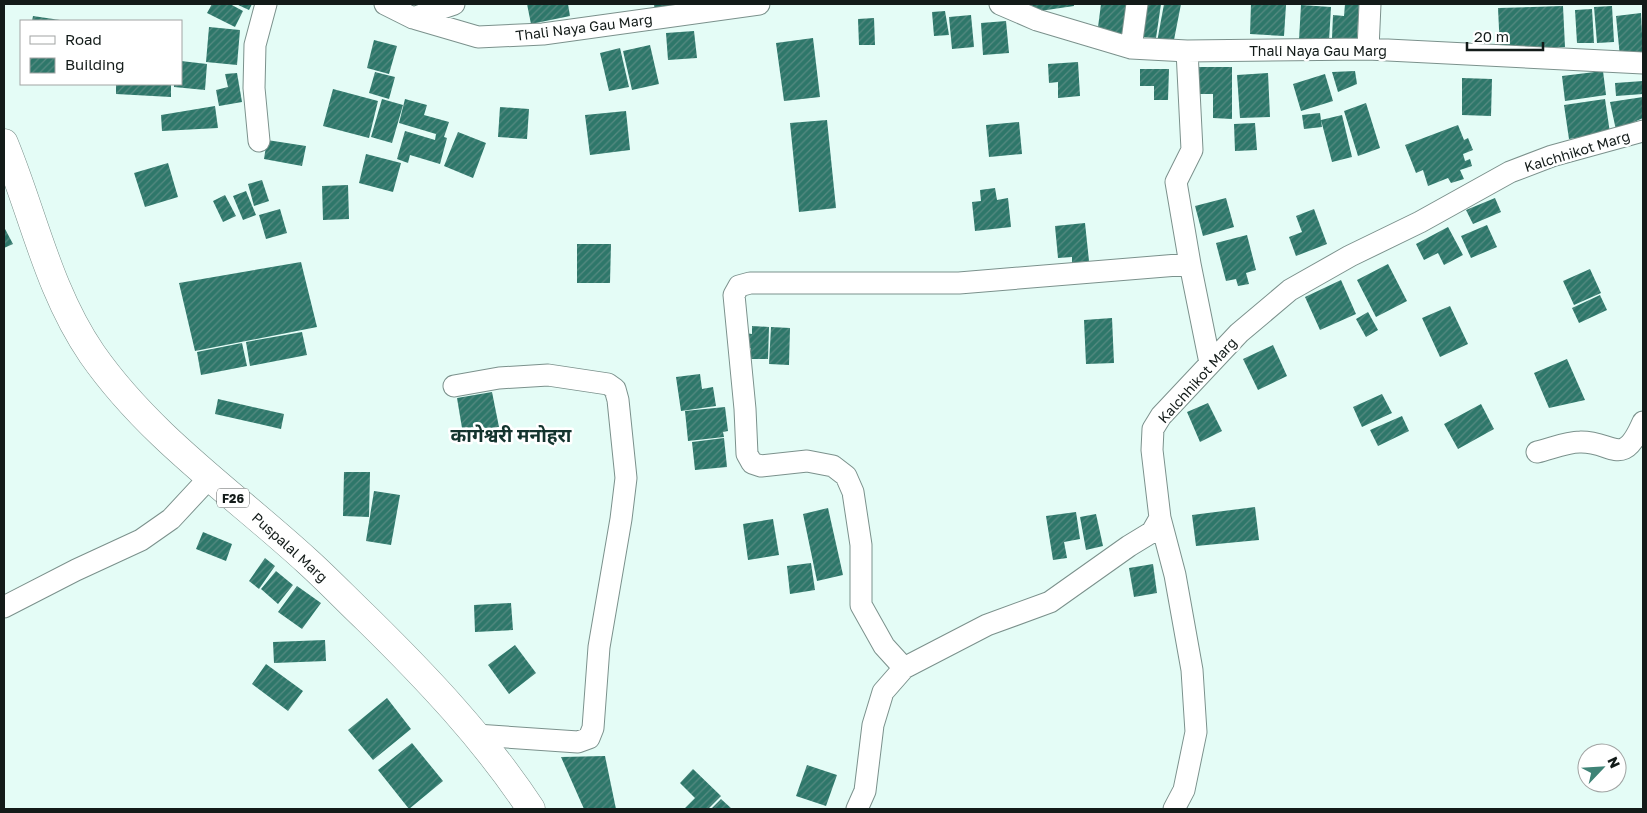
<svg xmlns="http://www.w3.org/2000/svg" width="1647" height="813" font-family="'Golos Text','Noto Sans Devanagari',sans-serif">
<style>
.building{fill:url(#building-hatch)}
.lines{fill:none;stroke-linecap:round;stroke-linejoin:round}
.street-casing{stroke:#7b918c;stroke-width:23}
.primary-casing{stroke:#7b918c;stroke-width:29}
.street{stroke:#fff;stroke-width:21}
.primary{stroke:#fff;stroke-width:28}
.labels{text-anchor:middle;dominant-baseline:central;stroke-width:5;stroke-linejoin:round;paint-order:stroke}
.shield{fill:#fff;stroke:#5a5f5e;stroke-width:1}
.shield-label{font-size:12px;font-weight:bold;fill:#131b19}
.street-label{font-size:14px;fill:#131b19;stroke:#fff}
.district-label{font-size:19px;font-weight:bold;fill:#14342e;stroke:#fff}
</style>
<defs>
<pattern id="building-hatch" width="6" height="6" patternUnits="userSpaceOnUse" patternTransform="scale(1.25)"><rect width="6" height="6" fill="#2e776a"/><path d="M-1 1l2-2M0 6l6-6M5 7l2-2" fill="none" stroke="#578b82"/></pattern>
</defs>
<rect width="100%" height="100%" fill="#e4fcf6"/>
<path class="building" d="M212,4H230L243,11L235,27L207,13Z
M236,4H252L249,10Z
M527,4H568L570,16L531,24Z
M654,4H691L655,14Z
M1032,4H1074V6L1033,12Z
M1101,4H1130L1126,39L1097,35Z
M1147,4H1161L1156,38L1143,37Z
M1164,4H1181L1173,45L1157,42Z
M1251,4L1286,5L1284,36L1250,34Z
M1345,4H1359L1357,39L1332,38L1333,15L1344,16Z
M1301,5L1331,7L1329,41L1299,40Z
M1563,6L1565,47L1500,50L1498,8Z
M1612,6L1614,42L1597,43L1594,7Z
M1592,9L1594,43H1577L1575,10Z
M945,11L949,35L934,36L932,12Z
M1641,13L1643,55L1620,57L1616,16Z
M971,15L974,47L952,49L949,17Z
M33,16L60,20V21H32Z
M874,18L875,45H859L858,19Z
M1006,21L1009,53L983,55L981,23Z
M209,27L240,30L237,65L206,62Z
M694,31L697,58L668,60L666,33Z
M813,38L820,97L784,101L776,43Z
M374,40L397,46L389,74L367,68Z
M650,45L659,84L632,90L623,51Z
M620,48L629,87L609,91L600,53Z
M181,61L207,64L205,90L174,87V84H181Z
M1078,62L1080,96L1058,98V82L1049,83L1048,64Z
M1199,67H1232V119L1213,118V94H1199Z
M1140,69H1169L1168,100H1154V86H1140Z
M1355,71L1357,84L1338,92L1332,72Z
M1603,71L1606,95L1565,101L1562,76Z
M375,72L395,77L389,99L369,93Z
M237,73L242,102L219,106L216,90L228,87L225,74Z
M1268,73L1270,117L1240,118L1237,75Z
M1325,74L1333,101L1301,111L1293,84Z
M1462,78L1492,79L1491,116L1462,115Z
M1643,81V94L1616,96L1615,83Z
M116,84H171V97L116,94Z
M333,89L378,101L369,138L323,126Z
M1643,97V118L1616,130L1610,102Z
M382,99L403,105L392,143L371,137Z
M405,99L427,105L424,115L449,122L444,137L447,138L440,164L410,155L408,163L397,159L405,131L435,140L436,134L399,123Z
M1605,99L1610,133L1569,139L1564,105Z
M1366,103L1380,148L1358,156L1344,111Z
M215,106L218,128L162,131L161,115Z
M500,107L529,109L527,139L498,137Z
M626,111L630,150L590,155L585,115Z
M1320,113L1322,127L1304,129L1302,115Z
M1342,115L1352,157L1332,162L1321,120Z
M827,120L836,208L799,212L790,123Z
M1019,122L1022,154L989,157L986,125Z
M1255,123L1257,150L1235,151L1234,124Z
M1458,125L1464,140L1468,138L1473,150L1463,154L1465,161L1470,159L1472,166L1460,170L1464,179L1451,183L1448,178L1428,186L1423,170L1416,173L1405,145Z
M458,132L486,143L473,178L444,166Z
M267,140L306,146L302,166L264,159Z
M366,154L401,163L393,192L359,183Z
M168,163L178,197L145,207L134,173Z
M262,180L269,201L254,206L248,184Z
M348,185L349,219L323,220L322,186Z
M995,188L997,200L1008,198L1011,227L975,231L972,202L981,201L980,190Z
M246,191L256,215L243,220L233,196Z
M225,195L236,216L223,222L213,201Z
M1226,198L1234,227L1203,236L1195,206Z
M1495,198L1501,212L1473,224L1466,210Z
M280,209L287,233L266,239L259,215Z
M1314,209L1327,244L1296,256L1289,237L1302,232L1296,216Z
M1085,223L1089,261L1072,263V257L1058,258L1055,226Z
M1487,225L1497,247L1471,258L1461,236Z
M4,227L13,244L4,248Z
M1448,227L1463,255L1444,265L1438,253L1424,260L1416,244Z
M1247,235L1256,270L1246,273L1249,284L1238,286L1236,279L1226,281L1216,243Z
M577,244H611L610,283H577Z
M301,262L317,327L195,351L179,283Z
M1388,264L1407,301L1376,317L1357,280Z
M1590,269L1601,293L1574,305L1563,281Z
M1341,280L1356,314L1320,330L1305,297Z
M1600,295L1607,310L1579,323L1572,308Z
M1450,306L1468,344L1440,357L1422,318Z
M1368,312L1378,330L1366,337L1356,319Z
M1112,318L1114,363L1086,364L1084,320Z
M752,326L769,327L768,359H751V348H744L745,333L752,334Z
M771,327L790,328L789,365L769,364Z
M302,332L307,355L250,366L246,342Z
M242,343L247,366L201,375L197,352Z
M1273,345L1287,376L1258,390L1243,359Z
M1567,359L1585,400L1549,408L1534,373Z
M700,374L702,389L713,387L716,406L681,411L676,377Z
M492,392L499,427L463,434L457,398Z
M1382,394L1392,413L1362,427L1353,407Z
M218,399L284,414L281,429L215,414Z
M1208,403L1222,431L1200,442L1187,412Z
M1481,404L1494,429L1458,449L1444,424Z
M725,407L728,431L723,432L724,437L688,441L685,411Z
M1402,416L1409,431L1378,446L1370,430Z
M724,438L727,467L695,470L692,442Z
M344,472H370L369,517L343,516Z
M374,491L400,495L391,545L366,541Z
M1255,507L1259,540L1196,546L1192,515Z
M828,508L843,575L817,581L803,514Z
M1076,512L1080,539L1064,542L1067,558L1053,560L1046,516Z
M1096,514L1103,546L1086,550L1080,517Z
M773,519L779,555L748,560L743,524Z
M203,532L232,544L226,561L196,549Z
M265,558L275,566L259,589L249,581Z
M811,563L815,590L790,594L787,566Z
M1153,564L1157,593L1134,597L1129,568Z
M276,571L293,585L278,604L261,589Z
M297,586L321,603L302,629L278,612Z
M511,603L513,630L475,632L474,605Z
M325,640L326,661L274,663L273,642Z
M515,645L536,673L509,694L488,665Z
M266,664L303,691L288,711L252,684Z
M387,698L411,729L373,760L348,730Z
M412,743L443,781L409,809L378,770Z
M605,756L616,809H584L561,757Z
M807,765L837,775L826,806L796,796Z
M693,769L721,796L708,809H684L695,798L680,783Z
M721,799L732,809H711Z"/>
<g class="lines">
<defs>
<path id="street" d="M385,4L413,18L478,37L543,34L759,4
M1000,4L1037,20L1131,48L1187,51L1368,49L1643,63
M413,18L454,4
M1131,48L1137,4
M1368,49L1370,4
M1187,51L1192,150L1176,182L1190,264
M259,141L254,88L255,45L266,4
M454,386L499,378L548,375L608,384L615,389L618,400L626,478L621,519L599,647L593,728L589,738L578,742L476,735
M1537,452C1550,449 1566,442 1580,442C1613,441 1622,470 1643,422
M1160,518L1175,575L1192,670L1196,732L1184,790L1174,809
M4,607L76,570L141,540L171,519L210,477
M904,668L884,646L861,605V545L853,492L846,476L833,466L807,461L761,466L752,463L747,454L745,409L734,295L739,286L750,283H959L1190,264L1210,363
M857,809L865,791L873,725L883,692L904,668L987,625L1050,602L1129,546L1152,532L1160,518L1152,450L1153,429L1161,416L1239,333L1290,290L1350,256L1420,222L1510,172L1552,156L1643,131"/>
<path id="primary" d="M4,143C33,213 48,290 92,354C150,437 234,494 307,561C328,580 347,600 367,619C426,677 485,739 531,809"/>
</defs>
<use href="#street" class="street-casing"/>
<use href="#primary" class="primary-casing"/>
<use href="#street" class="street"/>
<use href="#primary" class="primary"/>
</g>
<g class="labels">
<rect class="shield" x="217" y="488.5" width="32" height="19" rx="4"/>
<g class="shield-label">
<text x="233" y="498">F26</text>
</g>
<g class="street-label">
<text transform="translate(584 27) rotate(-7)">Thali Naya Gau Marg</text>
<text x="1318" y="50">Thali Naya Gau Marg</text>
<text transform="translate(1577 151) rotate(-17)">Kalchhikot Marg</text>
<text transform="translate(1197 380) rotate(-48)">Kalchhikot Marg</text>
<text transform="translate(290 547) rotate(42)">Puspalal Marg</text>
</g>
<g class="district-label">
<text x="511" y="434">कागेश्वरी मनोहरा</text>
</g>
</g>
<rect width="1647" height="813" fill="none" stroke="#131b19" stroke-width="10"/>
<rect x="20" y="20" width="162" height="65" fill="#ffffff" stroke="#a1a4a3"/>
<rect x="30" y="36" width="25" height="8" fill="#ffffff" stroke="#a1a4a3"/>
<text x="65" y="45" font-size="15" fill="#131b19">Road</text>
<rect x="30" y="58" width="25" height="15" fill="url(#building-hatch)" stroke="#a1a4a3"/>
<text x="65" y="70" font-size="15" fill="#131b19">Building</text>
<g transform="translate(1602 768) rotate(65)"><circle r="24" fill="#ffffff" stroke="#a1a4a3"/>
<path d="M0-4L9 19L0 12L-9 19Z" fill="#3f8376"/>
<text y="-8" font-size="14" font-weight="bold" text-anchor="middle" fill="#131b19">N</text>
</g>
<path d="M1467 42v8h76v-8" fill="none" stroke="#131b19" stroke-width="2.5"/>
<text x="1474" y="42" font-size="15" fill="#131b19" stroke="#ffffff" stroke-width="4" paint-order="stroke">20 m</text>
</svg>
